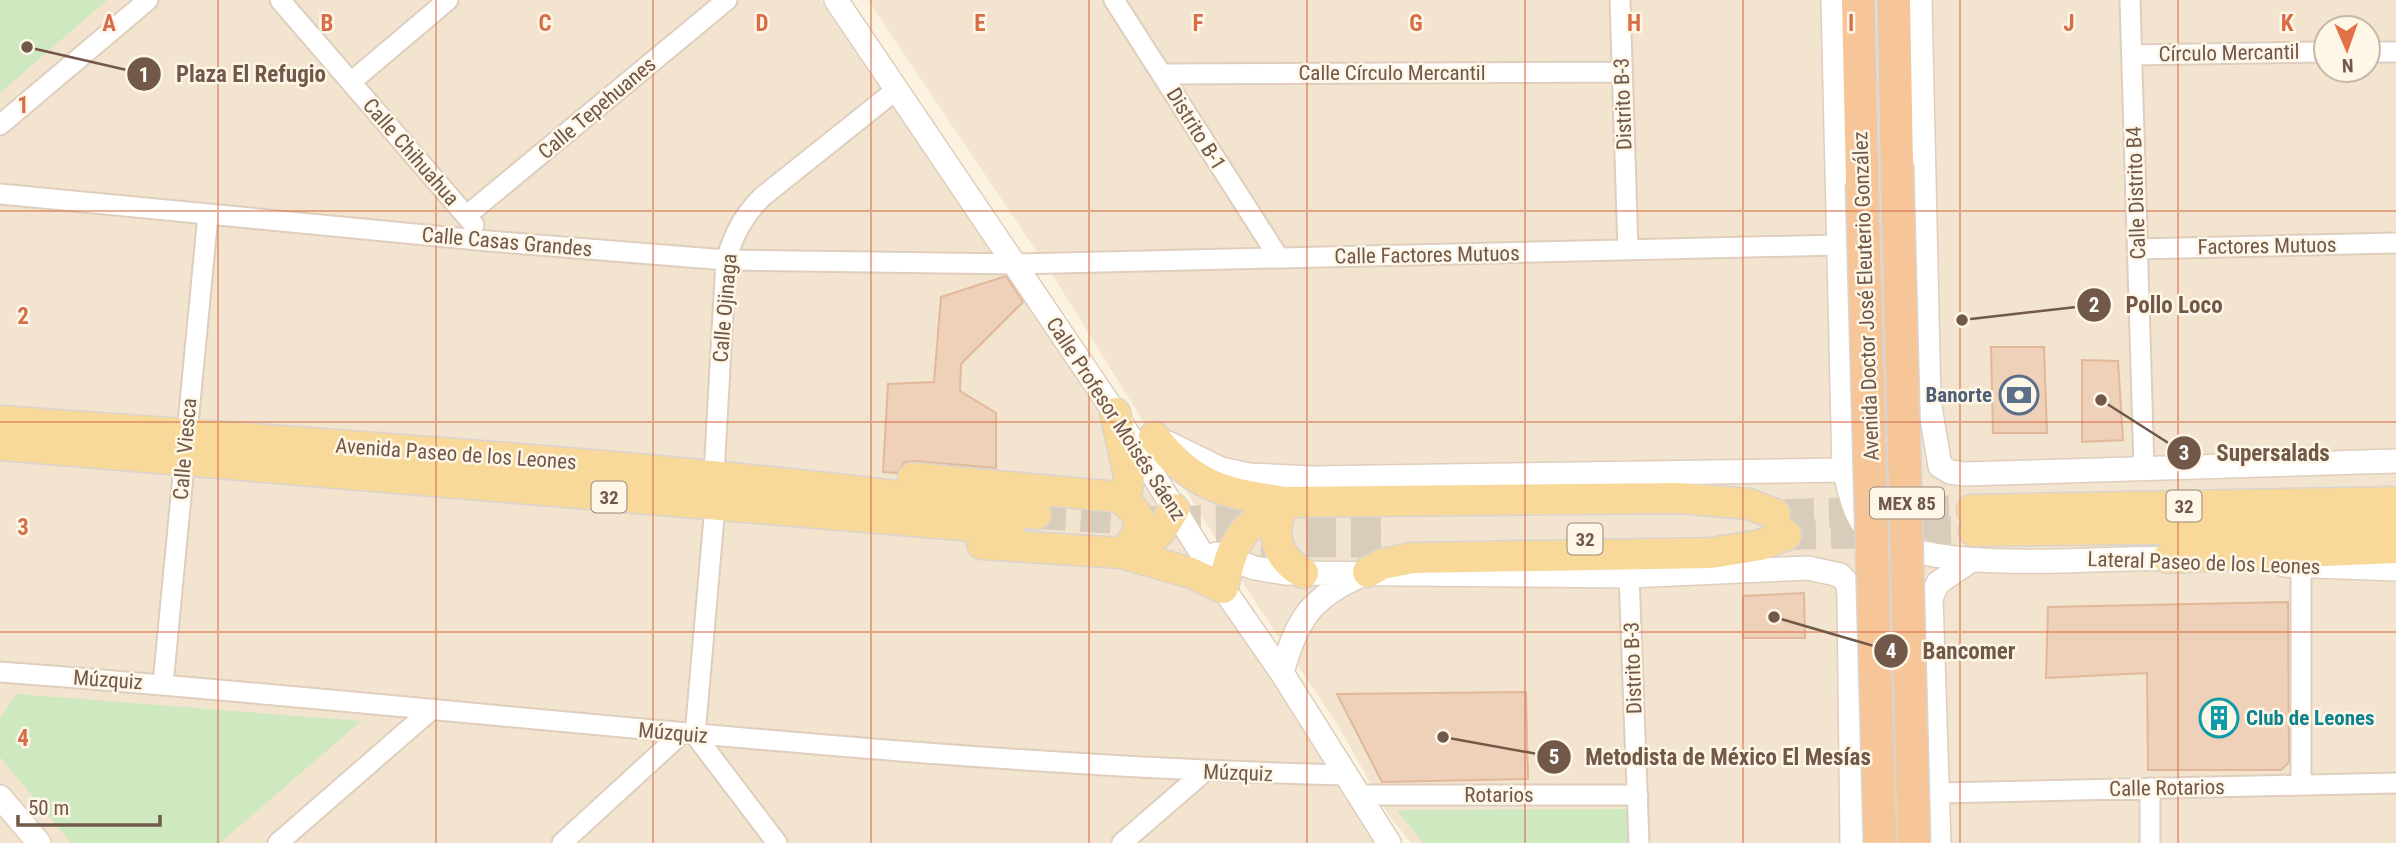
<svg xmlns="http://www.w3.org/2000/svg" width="2396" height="843" font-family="'Roboto Condensed',sans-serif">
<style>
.residential{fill:#f2e4cf;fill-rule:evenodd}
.green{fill:#cee8c0}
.building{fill:#efd1b9;stroke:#e1b89a;stroke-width:2}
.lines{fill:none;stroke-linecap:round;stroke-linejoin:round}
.primary-tunnel{stroke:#d8ccba;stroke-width:30;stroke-dasharray:30 15;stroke-linecap:butt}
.minor-casing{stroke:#dfcebd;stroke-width:23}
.tertiary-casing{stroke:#dfcebd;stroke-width:26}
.primary-casing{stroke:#dad4d0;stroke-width:33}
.trunk-casing{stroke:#dad4d0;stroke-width:35}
.minor{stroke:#fff;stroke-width:19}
.tertiary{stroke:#fff;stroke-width:23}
.primary{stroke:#f8d99a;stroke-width:30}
.trunk{stroke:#f6c699;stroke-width:32}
.trunk-bridge-casing{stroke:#dad4d0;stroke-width:35;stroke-linecap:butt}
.trunk-bridge{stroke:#f6c699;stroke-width:32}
.grid{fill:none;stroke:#d76e48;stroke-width:2;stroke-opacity:0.55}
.labels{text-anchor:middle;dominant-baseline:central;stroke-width:5;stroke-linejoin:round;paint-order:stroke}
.shield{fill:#fef6e6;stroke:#9b8778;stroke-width:2}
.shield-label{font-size:19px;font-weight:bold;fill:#715849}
.street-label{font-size:21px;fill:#715849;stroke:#fef6e6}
.service-label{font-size:21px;font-weight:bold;fill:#4e5e75;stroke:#fef6e6;text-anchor:end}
.culture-label{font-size:21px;font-weight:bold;fill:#0d838f;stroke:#fef6e6;text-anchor:start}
.grid-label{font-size:23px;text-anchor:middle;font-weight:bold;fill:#d76e48;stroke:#fef6e6;stroke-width:5;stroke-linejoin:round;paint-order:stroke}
.leader{fill:none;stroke:#715849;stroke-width:2.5}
.callout-dot{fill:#715849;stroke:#fef6e6;stroke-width:2.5}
.mark-label{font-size:21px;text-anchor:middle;font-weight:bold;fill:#fff}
.callout-label{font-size:23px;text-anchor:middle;font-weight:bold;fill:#715849;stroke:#fef6e6;stroke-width:5;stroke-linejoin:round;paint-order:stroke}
</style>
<rect width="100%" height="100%" fill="#fbf2e0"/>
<path class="residential" d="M0,0H821L1018,272L1388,818V843H0Z
M868,0H2396V843H1411L1387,813L1339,727L1246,588L1059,285ZM2326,28H2368V70H2326Z"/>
<path class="green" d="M0,0H107L0,93Z
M16,694L361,721L220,843H71L0,757V718Z
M1628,809V843H1423L1397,810Z"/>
<path class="building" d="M1006,276L1023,302L961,364L960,391L996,413V468L914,461L905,462L897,473L883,472L888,384L934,382L941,297Z
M1991,347H2044L2047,433H1993Z
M2082,360L2118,361L2123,440L2082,442Z
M1804,593L1805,638H1743V596Z
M2288,602L2289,762L2281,770H2148L2147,673L2046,678L2048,607Z
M1526,692L1528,779L1382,782L1337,694Z"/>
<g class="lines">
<path class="primary-tunnel" d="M1036,514L1150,521L1388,519
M1784,514L1972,510
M1786,535L1974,531
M1216,541L1384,543"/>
<defs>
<path id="minor" d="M280,0L474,225
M1114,0L1279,258
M1620,0L1628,250
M2130,0L2144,469
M2368,52H2396
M2132,55L2326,52
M1162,74L1621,72
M351,82L448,0
M0,125L148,0
M0,194L488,241L726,260L1016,264L1838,245
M466,216L727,0
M2138,249L2396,243
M714,474L726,260C734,234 743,216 762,197L896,90
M715,506L695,735L777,843
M2301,566V785
M1629,576L1639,843
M0,672C449,705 896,764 1346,775
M163,684L208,215
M2150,788V843
M1937,793L2396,783
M1360,795H1638
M278,843L431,710
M562,843L681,734
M1122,843L1204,772"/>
<path id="tertiary" d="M836,0L1115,413L1223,588L1282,673L1389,843
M1833,0L1844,470C1849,487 1854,517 1868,529C1926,580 2105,554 2183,559
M1920,0L1929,401L1940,466L1950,472L1964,474L2396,461
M1168,443L1221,469L1249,475L1312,478L1844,470
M1216,554L1255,568L1285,573L1629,576L1808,568L1840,575L1848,584L1849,597L1852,843
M2284,565L2396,569
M1282,673C1296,620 1311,597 1362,575
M0,797L39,843
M1939,843L1931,598L1938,583L1970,561"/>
<path id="primary" d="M0,421C346,446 692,466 1036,514
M1154,437C1194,488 1225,493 1285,502L1678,498L1749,504L1775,514
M0,445L1009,529
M913,478L1117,497L1127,490L1129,476L1115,413
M1117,497C1146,513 1145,533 1121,553
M1285,502C1270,531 1274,556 1303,573
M1972,510L2396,502
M1974,531L2396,526
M982,544L1121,553L1191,573L1223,588C1232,541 1242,525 1285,502
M1128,551C1153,543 1162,531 1174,509
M2168,558L2396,548
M1368,572L1382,564L1413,558L1711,553L1760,545L1786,535"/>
<path id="trunk" d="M1858,0L1862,183
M1894,0L1897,164"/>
</defs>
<use href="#minor" class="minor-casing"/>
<use href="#tertiary" class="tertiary-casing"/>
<use href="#primary" class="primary-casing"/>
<use href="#trunk" class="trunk-casing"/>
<use href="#minor" class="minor"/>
<use href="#tertiary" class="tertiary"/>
<use href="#primary" class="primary"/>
<use href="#trunk" class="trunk"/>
<defs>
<path id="trunk-bridge" d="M1897,164L1914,843
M1862,183L1880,843"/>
</defs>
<use href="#trunk-bridge" class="trunk-bridge-casing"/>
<use href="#trunk-bridge" class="trunk-bridge"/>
</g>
<path class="grid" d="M218,0V843M436,0V843M653,0V843M871,0V843M1089,0V843M1307,0V843M1525,0V843M1743,0V843M1960,0V843M2178,0V843M0,211H2396M0,422H2396M0,632H2396"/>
<defs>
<symbol id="bank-ring" viewBox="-11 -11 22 22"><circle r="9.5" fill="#fef6e6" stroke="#5c6f8a" stroke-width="1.5"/><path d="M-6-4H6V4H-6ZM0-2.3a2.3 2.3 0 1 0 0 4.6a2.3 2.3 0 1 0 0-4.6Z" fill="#5c6f8a"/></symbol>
<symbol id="building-ring" viewBox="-11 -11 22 22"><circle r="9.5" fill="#fef6e6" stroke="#0f9aa8" stroke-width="1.5"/><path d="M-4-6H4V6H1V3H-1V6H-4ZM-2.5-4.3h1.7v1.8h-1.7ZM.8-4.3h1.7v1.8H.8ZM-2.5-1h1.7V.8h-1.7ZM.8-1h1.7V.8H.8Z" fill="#0f9aa8"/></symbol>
</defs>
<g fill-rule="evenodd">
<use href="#bank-ring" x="1997" y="373" width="44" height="44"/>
<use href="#building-ring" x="2197" y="696" width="44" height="44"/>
</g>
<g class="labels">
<g class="shield">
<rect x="591.5" y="481.5" width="35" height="31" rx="5"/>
<rect x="1870" y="487.5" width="74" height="31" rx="5"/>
<rect x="2166.5" y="490.5" width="35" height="31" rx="5"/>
<rect x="1567.5" y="523.5" width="35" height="31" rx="5"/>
</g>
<g class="shield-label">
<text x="609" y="497">32</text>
<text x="1907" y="503">MEX 85</text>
<text x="2184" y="506">32</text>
<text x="1585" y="539">32</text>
</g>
<g class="street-label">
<text transform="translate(2229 53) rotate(-1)">Círculo Mercantil</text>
<text x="1392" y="73">Calle Círculo Mercantil</text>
<text transform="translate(1623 104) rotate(-92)">Distrito B-3</text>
<text transform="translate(597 108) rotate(-40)">Calle Tepehuanes</text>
<text transform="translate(1196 129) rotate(58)">Distrito B-1</text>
<text transform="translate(411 152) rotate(49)">Calle Chihuahua</text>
<text transform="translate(2136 193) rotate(-92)">Calle Distrito B4</text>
<text transform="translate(507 242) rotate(5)">Calle Casas Grandes</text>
<text transform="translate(2267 246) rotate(-1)">Factores Mutuos</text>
<text transform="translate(1427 255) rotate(-1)">Calle Factores Mutuos</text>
<text transform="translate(1866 296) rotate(-92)">Avenida Doctor José Eleuterio González</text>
<text transform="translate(725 308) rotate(-85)">Calle Ojinaga</text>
<text transform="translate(1116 419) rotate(57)">Calle Profesor Moisés Sáenz</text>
<text transform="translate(185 449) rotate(-85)">Calle Viesca</text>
<text transform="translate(456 454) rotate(4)">Avenida Paseo de los Leones</text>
<text transform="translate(2204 563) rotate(2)">Lateral Paseo de los Leones</text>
<text transform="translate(1633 668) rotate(-92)">Distrito B-3</text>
<text transform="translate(108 680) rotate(4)">Múzquiz</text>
<text transform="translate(673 733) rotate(5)">Múzquiz</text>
<text transform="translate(1238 773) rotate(2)">Múzquiz</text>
<text transform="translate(2167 788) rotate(-1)">Calle Rotarios</text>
<text x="1499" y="795">Rotarios</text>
</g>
<g class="service-label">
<text x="1992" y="395">Banorte</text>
</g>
<g class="culture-label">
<text x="2246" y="718">Club de Leones</text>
</g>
</g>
<g class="grid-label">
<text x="109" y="31">A</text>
<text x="327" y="31">B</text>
<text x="545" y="31">C</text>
<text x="762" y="31">D</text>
<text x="980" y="31">E</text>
<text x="1198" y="31">F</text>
<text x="1416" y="31">G</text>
<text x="1634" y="31">H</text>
<text x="1851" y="31">I</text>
<text x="2069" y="31">J</text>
<text x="2287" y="31">K</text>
<text x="23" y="113">1</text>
<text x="23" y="324">2</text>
<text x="23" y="535">3</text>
<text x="23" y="746">4</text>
</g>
<path class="leader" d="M27 47L144 74M1962 320L2094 305M2101 400L2184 453M1774 617L1891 651M1443 737L1554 757"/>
<g class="callout-dot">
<circle cx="27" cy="47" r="7"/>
<circle cx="1962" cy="320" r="7"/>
<circle cx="2101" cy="400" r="7"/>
<circle cx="1774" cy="617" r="7"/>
<circle cx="1443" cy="737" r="7"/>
<circle cx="144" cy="74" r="18"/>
<circle cx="2094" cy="305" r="18"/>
<circle cx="2184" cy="453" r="18"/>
<circle cx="1891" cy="651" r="18"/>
<circle cx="1554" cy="757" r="18"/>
</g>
<g class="mark-label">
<text x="144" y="82">1</text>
<text x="2094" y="312">2</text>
<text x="2184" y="460">3</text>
<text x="1891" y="658">4</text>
<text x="1554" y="764">5</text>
</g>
<g class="callout-label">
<text x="251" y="82">Plaza El Refugio</text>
<text x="2174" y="313">Pollo Loco</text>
<text x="2273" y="461">Supersalads</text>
<text x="1969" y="659">Bancomer</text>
<text x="1728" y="765">Metodista de México El Mesías</text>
</g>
<g transform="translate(2347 49) rotate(178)"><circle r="33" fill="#fef6e6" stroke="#c6b7a7" stroke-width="2"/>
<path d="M0-5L12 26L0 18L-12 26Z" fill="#e27148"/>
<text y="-10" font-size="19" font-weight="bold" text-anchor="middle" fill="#715849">N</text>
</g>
<path d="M18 815v10h142v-10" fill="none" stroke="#715849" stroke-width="3.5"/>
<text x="28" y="815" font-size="21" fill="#715849" stroke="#fef6e6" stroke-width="5" paint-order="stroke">50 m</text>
</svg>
